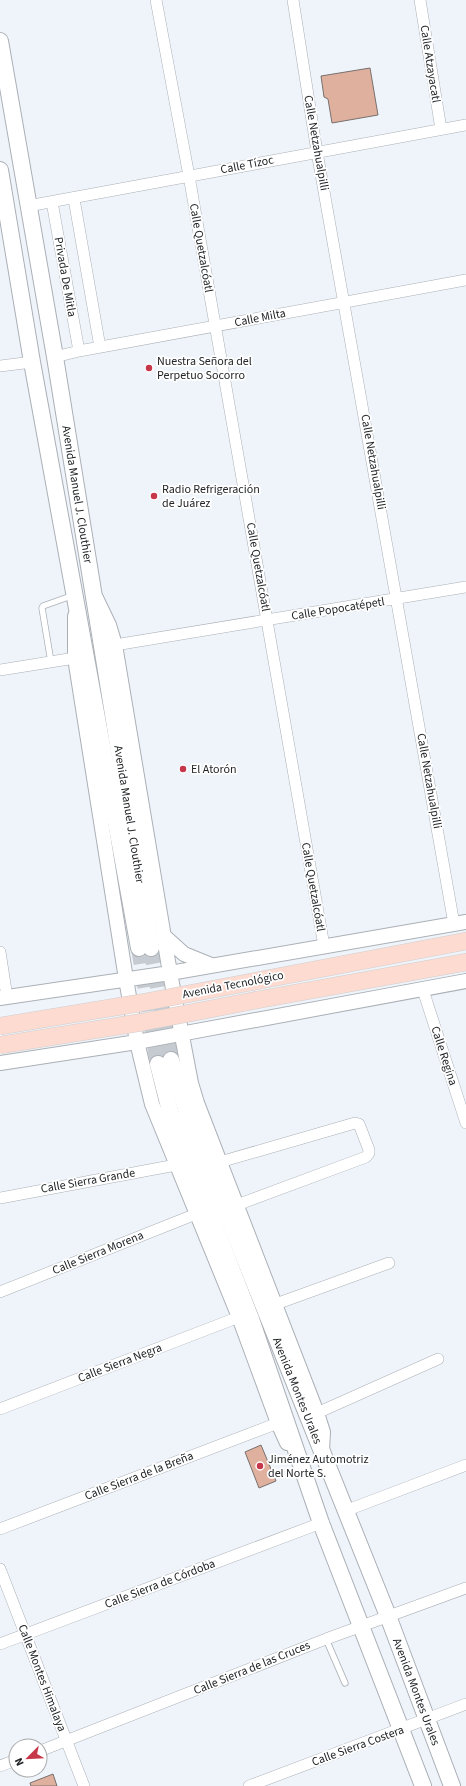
<svg xmlns="http://www.w3.org/2000/svg" width="466" height="1786" font-family="'Source Sans 3',sans-serif">
<style>
.building{fill:#dfb09e;stroke:#77706d}
.lines{fill:none;stroke-linecap:round;stroke-linejoin:round}
.secondary-tunnel{stroke:#c6cbd1;stroke-width:16;stroke-dasharray:16 8;stroke-linecap:butt}
.service-casing{stroke:#abb0b6;stroke-width:7}
.minor-casing{stroke:#abb0b6;stroke-width:12}
.tertiary-casing{stroke:#abb0b6;stroke-width:16}
.secondary-casing{stroke:#abb0b6;stroke-width:18}
.primary-casing{stroke:#cfcfcf;stroke-width:18}
.service{stroke:#fff;stroke-width:5.5}
.minor{stroke:#fff;stroke-width:11}
.tertiary{stroke:#fff;stroke-width:14}
.secondary{stroke:#fff;stroke-width:16}
.primary{stroke:#fddbd1;stroke-width:17}
.primary-bridge-casing{stroke:#cfcfcf;stroke-width:18;stroke-linecap:butt}
.primary-bridge{stroke:#fddbd1;stroke-width:17}
.poi-dot{fill:#c7374a;stroke:#fff;stroke-width:1.5}
.labels{text-anchor:middle;dominant-baseline:central;stroke-width:3.5;stroke-linejoin:round;paint-order:stroke}
.street-label{font-size:12px;fill:#232527;stroke:#fff}
.poi-label{font-size:12px;fill:#232527;stroke:#fff;text-anchor:start}
</style>
<rect width="100%" height="100%" fill="#eff4fb"/>
<path class="building" d="M370,68L378,115L332,123L328,99L324,97L321,76Z
M261,1445L276,1481L259,1488L245,1452Z
M53,1774L57,1786H31L30,1783Z"/>
<g class="lines">
<path class="secondary-tunnel" d="M139,948L158,1064
M151,948L171,1060"/>
<defs>
<path id="service" d="M51,662L42,608L43,606L74,595
M326,1639L345,1683"/>
<path id="minor" d="M156,0L189,176L324,946
M293,0L317,152L454,924
M420,0L441,129
M74,199L100,347
M52,202L79,351
M28,206L466,125
M55,357L79,351L466,280
M0,366L32,362
M115,645L466,587
M0,670L75,658
M0,952L7,997
M423,990L466,1123
M220,1162L355,1123L359,1124L369,1150V1153L366,1157L237,1205
M0,1198L176,1165
M0,1292L196,1214
M276,1304L389,1263
M0,1409L239,1317
M317,1413L438,1359
M345,1511L466,1465
M0,1529L278,1423
M0,1569L84,1786
M0,1644L321,1523
M40,1751L326,1639L466,1588
M0,1766L16,1760
M249,1786L466,1704"/>
<path id="tertiary" d="M96,598L109,625L115,645L170,973L191,1083L197,1103L317,1413L323,1432L322,1450
M75,616V658L126,979L137,1042L152,1104L239,1317L278,1423L287,1443
M164,936L184,954L211,965
M0,998L170,973L466,922
M0,1063L137,1042L466,981"/>
<g id="secondary">
<path id="s1" d="M0,41L55,357L151,948"/>
<path d="M0,170L32,362L139,948"/>
<path id="s2" d="M171,1060L191,1125L388,1616L452,1786"/>
<path d="M158,1064L170,1111L251,1319L321,1523L423,1786"/>
</g>
<path id="primary" d="M251,982L466,941
M257,1000L466,962"/>
</defs>
<use href="#service" class="service-casing"/>
<use href="#minor" class="minor-casing"/>
<use href="#tertiary" class="tertiary-casing"/>
<use href="#secondary" class="secondary-casing"/>
<use href="#primary" class="primary-casing"/>
<use href="#service" class="service"/>
<use href="#minor" class="minor"/>
<use href="#tertiary" class="tertiary"/>
<use href="#secondary" class="secondary"/>
<use href="#primary" class="primary"/>
<defs>
<path id="primary-bridge" d="M0,1026L140,1003L251,982
M0,1045L143,1022L257,1000"/>
</defs>
<use href="#primary-bridge" class="primary-bridge-casing"/>
<use href="#primary-bridge" class="primary-bridge"/>
</g>
<g class="poi-dot">
<circle cx="149" cy="368" r="4"/>
<circle cx="154" cy="496" r="4"/>
<circle cx="183" cy="769" r="4"/>
<circle cx="260" cy="1466" r="4"/>
</g>
<g class="labels">
<g class="street-label">
<text transform="translate(430 64) rotate(81)">Calle Atzayacatl</text>
<text transform="translate(316 143) rotate(80)">Calle Netzahualpilli</text>
<text transform="translate(247 165) rotate(-11)">Calle Tízoc</text>
<text transform="translate(201 248) rotate(80)">Calle Quetzalcóatl</text>
<text transform="translate(65 277) rotate(80)">Privada De Mitla</text>
<text transform="translate(260 318) rotate(-11)">Calle Milta</text>
<text transform="translate(373 462) rotate(80)">Calle Netzahualpilli</text>
<text stroke="none"><textPath href="#s1" startOffset="460">Avenida Manuel J. Clouthier</textPath></text>
<text transform="translate(258 567) rotate(80)">Calle Quetzalcóatl</text>
<text transform="translate(338 609) rotate(-9)">Calle Popocatépetl</text>
<text transform="translate(429 781) rotate(80)">Calle Netzahualpilli</text>
<text stroke="none"><textPath href="#s1" startOffset="784">Avenida Manuel J. Clouthier</textPath></text>
<text transform="translate(313 887) rotate(80)">Calle Quetzalcóatl</text>
<text transform="translate(233 985) rotate(-11)">Avenida Tecnológico</text>
<text transform="translate(444 1056) rotate(72)">Calle Regina</text>
<text transform="translate(88 1181) rotate(-10)">Calle Sierra Grande</text>
<text transform="translate(98 1253) rotate(-22)">Calle Sierra Morena</text>
<text transform="translate(120 1363) rotate(-21)">Calle Sierra Negra</text>
<text stroke="none"><textPath href="#s2" startOffset="354">Avenida Montes Urales</textPath></text>
<text transform="translate(139 1476) rotate(-21)">Calle Sierra de la Breña</text>
<text transform="translate(160 1584) rotate(-21)">Calle Sierra de Córdoba</text>
<text transform="translate(252 1668) rotate(-22)">Calle Sierra de las Cruces</text>
<text transform="translate(42 1678) rotate(69)">Calle Montes Himalaya</text>
<text stroke="none"><textPath href="#s2" startOffset="678">Avenida Montes Urales</textPath></text>
<text transform="translate(358 1746) rotate(-20)">Calle Sierra Costera</text>
</g>
<g class="poi-label">
<text x="157" y="361">Nuestra Señora del<tspan x="157" dy="14">Perpetuo Socorro</tspan></text>
<text x="162" y="489">Radio Refrigeración<tspan x="162" dy="14">de Juárez</tspan></text>
<text x="191" y="769">El Atorón</text>
<text x="268" y="1459">Jiménez Automotriz<tspan x="268" dy="14">del Norte S.</tspan></text>
</g>
</g>
<g transform="translate(28 1758) rotate(246)"><circle r="19" fill="#ffffff" stroke="#a7a8a9"/>
<path d="M0-3L7 15L0 10L-7 15Z" fill="#c7374a"/>
<text y="-6" font-size="11" font-weight="bold" text-anchor="middle" fill="#232527">N</text>
</g>
</svg>
